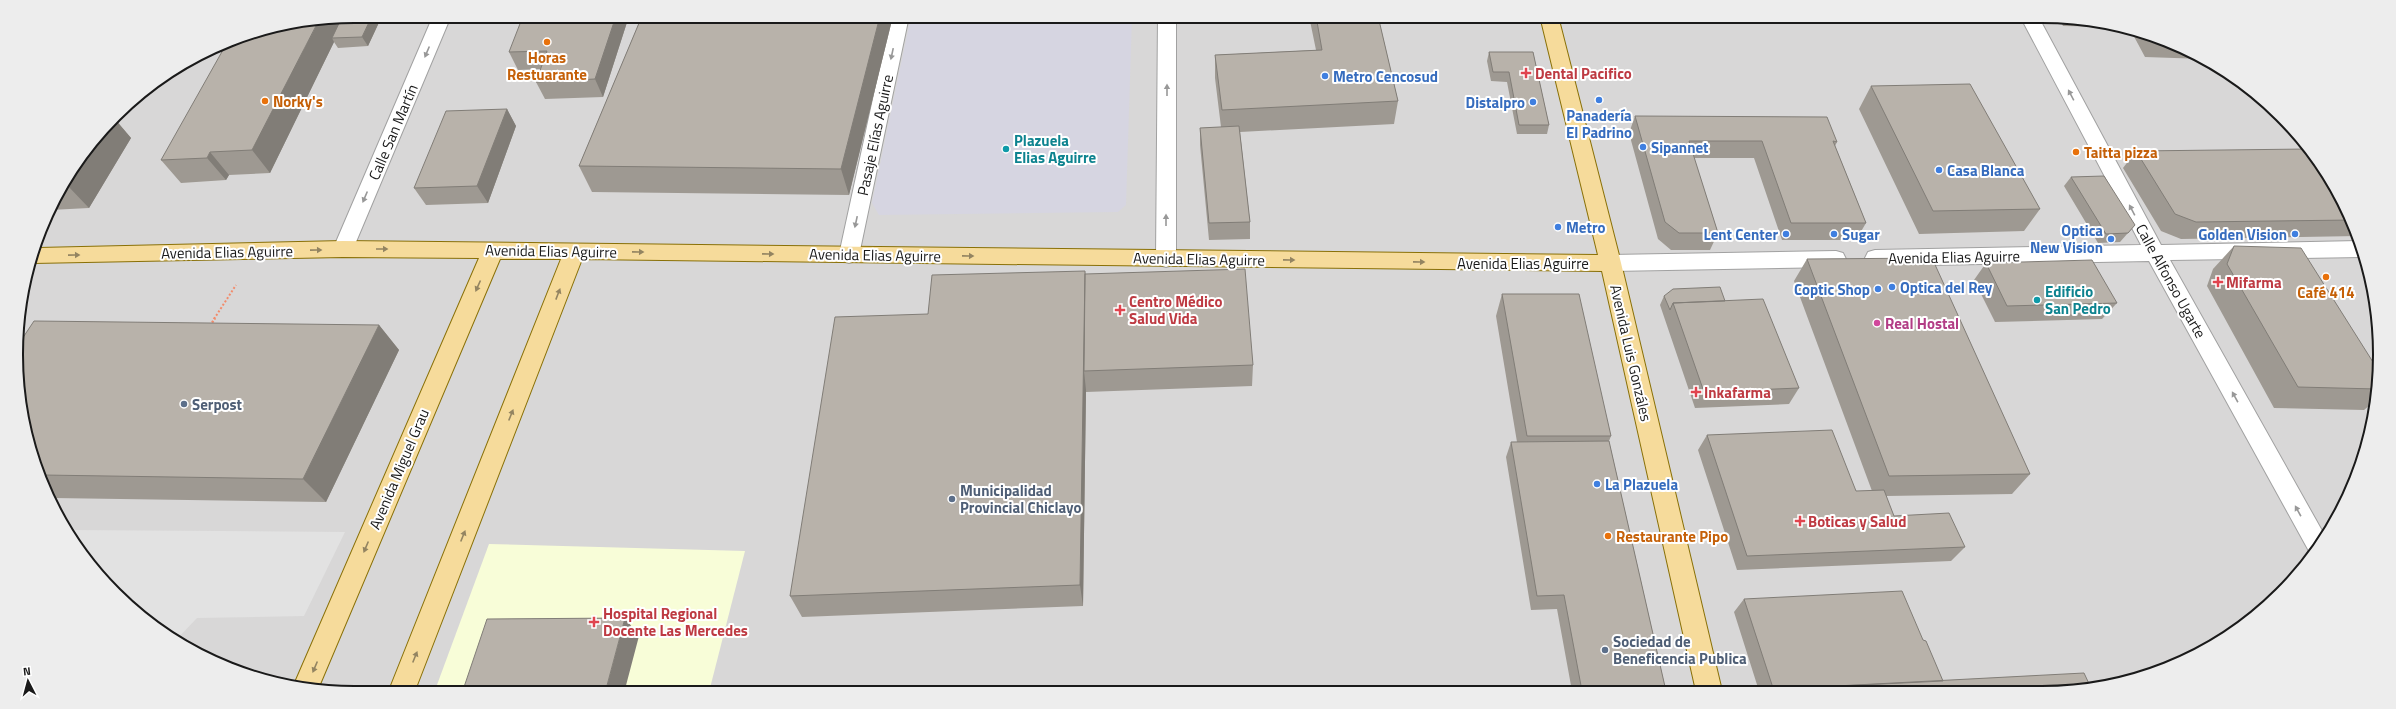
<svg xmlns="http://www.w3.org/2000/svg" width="2396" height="709" font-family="'Titillium Web',sans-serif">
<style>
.residential{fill:#d8d7d7}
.education{fill:#f8fdd8}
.parking{fill:#e2e2e2}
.plaza{fill:#d6d5e1}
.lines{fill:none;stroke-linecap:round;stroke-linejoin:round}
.minor-casing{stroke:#a1a1a1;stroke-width:2}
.major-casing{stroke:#897007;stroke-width:2}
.path-far1{stroke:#f28b6b;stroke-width:2;stroke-dasharray:2 2;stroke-linecap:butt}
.path{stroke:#f28b6b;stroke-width:2.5;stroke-dasharray:2 2;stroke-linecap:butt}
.minor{fill:#fff;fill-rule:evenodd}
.major{fill:#f6db9b;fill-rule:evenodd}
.wall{fill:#9e9992}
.shaded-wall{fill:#817d77}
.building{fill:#b8b2aa;stroke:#817d77}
.oneway{fill:#989898}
.oneway2{fill:#938461}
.food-dot{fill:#e8710a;stroke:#fff;stroke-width:1.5}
.health-dot{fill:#e0444e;stroke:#fff;stroke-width:1.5}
.shop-dot{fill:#3f7fe0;stroke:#fff;stroke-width:1.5}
.culture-dot{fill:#0f9aa8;stroke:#fff;stroke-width:1.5}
.hotel-dot{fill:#d1479c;stroke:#fff;stroke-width:1.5}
.service-dot{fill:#5c6f8a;stroke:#fff;stroke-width:1.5}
.labels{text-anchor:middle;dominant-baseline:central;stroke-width:4;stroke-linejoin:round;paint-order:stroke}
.food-label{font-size:15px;font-weight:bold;fill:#c56008;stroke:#fff;text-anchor:start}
.health-label{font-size:15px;font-weight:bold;fill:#be3a42;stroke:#fff;text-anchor:start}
.shop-label{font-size:15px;font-weight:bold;fill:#366cbe;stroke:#fff;text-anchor:start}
.street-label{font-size:15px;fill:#1a1a1a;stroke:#fff}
.culture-label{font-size:15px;font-weight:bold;fill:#0d838f;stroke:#fff;text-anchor:start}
.hotel-label{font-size:15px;font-weight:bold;fill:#b23c85;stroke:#fff;text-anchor:start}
.service-label{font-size:15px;font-weight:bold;fill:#4e5e75;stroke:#fff;text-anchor:start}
.rim{fill:none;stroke:#1a1a1a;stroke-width:2}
</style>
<rect width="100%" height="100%" fill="#ece9e0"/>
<path class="residential" d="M354,16H2041L2108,23L2171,42L2230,73L2281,115L2323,167L2354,225L2374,289L2380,355L2373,421L2335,524L2265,609L2191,658L2085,690L355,693L288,686L225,667L167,636L115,594L73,543L27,442L17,376L19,311L51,205L86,148L131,100L225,42L289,22Z"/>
<path class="education" d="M489,544L745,551L709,692L434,693Z"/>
<path class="parking" d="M68,530L345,532L304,616L197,618L175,641L115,594L73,543Z"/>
<path class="plaza" d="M911,16H1132L1126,205L1118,212L879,215L872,203Z"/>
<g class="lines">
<defs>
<path id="minor" d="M433,16H451L353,249L350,254L343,257L336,254L333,249Z
M891,16H909L859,255L856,261L849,263L842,261L839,255Z
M1158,16H1176V259L1173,265L1166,267L1159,265L1156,259Z
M2020,16H2038L2161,245L2359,241L2364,256L2362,257L2170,260L2325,536L2310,553L2149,261L1875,266L1868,264L1865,258L1868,252L1875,250L2141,245Z
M1836,251L1843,253L1846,259L1843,265L1836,267L1611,271L1604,269L1601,263L1604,257L1611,255Z"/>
<path id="major" d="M1540,16H1558L1621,263L1722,691H1696L1602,271L582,259L414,693H388L561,259H500L318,689L293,687L479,258L343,257L33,263L38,248L343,241L1598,255Z"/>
</defs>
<use href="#minor" class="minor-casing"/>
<use href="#major" class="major-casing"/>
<path class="path-far1" d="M214,319L236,285"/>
<path class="path" d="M210,326L215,318"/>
<use href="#minor" class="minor"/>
<use href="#major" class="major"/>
</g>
<path class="wall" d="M354,16H382L368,46L338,48L334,42L270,173L229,175L226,180L181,183L161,160L340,22Z
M629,16L603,97L545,99L536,82L541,69L518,70L509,52Z
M642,16H893L849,195L592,192L579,166Z
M1309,16H1378L1398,101L1394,124L1240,132L1250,222V239L1209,240L1200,145V128L1221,127L1215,78V55L1316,50Z
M1806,16H1829L1828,17Z
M2059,18L2108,23L2122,27L2063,26Z
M2130,29L2171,42L2204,59L2145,57Z
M1489,52H1533L1549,125L1547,134H1517L1507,82L1491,81L1487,61Z
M2223,70L2230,73L2242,84L2233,83Z
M1871,86L2040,209L2024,231L1919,234L1859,109Z
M507,109L516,126L488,203L426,205L414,188Z
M1635,116L1837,142L1835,146L1866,223L1856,240H1782L1754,158H1694L1718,233L1710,250H1671L1658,239L1629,133Z
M114,118L131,138L89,208L50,210L51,205L86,148Z
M2136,151L2323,167L2354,225L2358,236L2181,239L2161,231L2123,168Z
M2071,177L2135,225L2120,242L2098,243L2064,186Z
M2234,246L2378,370L2375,401L2364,410L2274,408L2207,286L2213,269Z
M1807,259L2030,474L2012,494L1886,496L1894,516L1965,547L1951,561L1737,570L1698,450L1707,435L1856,491H1872L1794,281Z
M1986,263L2117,303L2102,319L1995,322L1974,280Z
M1085,271V274L1253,365L1252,386L1086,392V390L1083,606L802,617L790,596L928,314Z
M1502,294L1611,436L1609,441L1666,691H1572L1557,609L1531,610L1506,457L1511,442H1517L1496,316Z
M1664,296L1725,301L1799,388L1789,404L1695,408L1660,305Z
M379,325L399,350L326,502L53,498L27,442Z
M1744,599L1923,640L1943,681L2085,690L1759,691L1734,612Z"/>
<path class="shaded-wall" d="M372,16H382L368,46L362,37Z
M616,16H629L603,97L595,79Z
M880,16H893L849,195L841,169Z
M337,18L342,26L332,38L334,42L270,173L252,150L319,20Z
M507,109L516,126L488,203L477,186Z
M114,118L131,138L89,208L67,185L99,134Z
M210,152L229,175L226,180L207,158Z
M1085,271L1088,296L1084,371L1086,390L1083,606L1080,585Z
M379,325L399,350L326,502L303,479Z
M625,618L639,636L624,693H605Z"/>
<path class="building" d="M354,16H372L362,37L332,38L342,17Z
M523,16H616L595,79L536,82L547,51L509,52Z
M642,16H880L841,169L579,166Z
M1316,16H1378L1398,101L1222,110L1215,55L1322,50Z
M319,20L252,150L210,152L207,158L161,160L228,41L289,22Z
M1489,52H1533L1549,125H1519L1509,72H1493Z
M1970,84L2040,209L1933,211L1871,86Z
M507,109L477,186L414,188L446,111Z
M1635,116L1827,117L1837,142L1833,141L1866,223H1791L1762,141H1689L1718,233H1679L1665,222Z
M1239,126L1250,222L1209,223L1200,128Z
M99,134L67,185H63L86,148Z
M2308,149L2323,167L2352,220L2196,222L2175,214L2136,151Z
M2104,176L2135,225L2128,233L2106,234L2071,177Z
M2234,246L2301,248L2378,370L2377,389L2298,387L2227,264Z
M1932,258L2030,474L1889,476L1807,259Z
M2092,260L2117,303L2007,306L1986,263Z
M1245,269L1253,365L1084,371L1085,274Z
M1085,271L1080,585L790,596L835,317L928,314L932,275Z
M1720,287L1725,301L1673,303L1670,310L1664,296L1673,289Z
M1502,294H1579L1611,436H1527Z
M1763,299L1799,388L1704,392L1673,303Z
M34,321L379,325L303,479L43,475L27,442L17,376L18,345Z
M1832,430L1856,491L1884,490L1894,516L1949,513L1965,547L1747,556L1707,435Z
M1609,441L1666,691H1582L1564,595L1537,596L1511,442Z
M1902,591L1923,640L1926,641L1943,681L1779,689L1777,691H1774L1744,599Z
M625,618L605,693H462L487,619Z
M2084,673L2091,688L2085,690L1779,691V689Z"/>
<defs><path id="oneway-solid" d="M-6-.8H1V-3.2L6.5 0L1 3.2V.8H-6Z"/></defs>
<g class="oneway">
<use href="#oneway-solid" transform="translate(427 52) rotate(113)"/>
<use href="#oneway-solid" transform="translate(892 54) rotate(102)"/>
<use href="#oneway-solid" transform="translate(1167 90) rotate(-90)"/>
<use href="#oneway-solid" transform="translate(2071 95) rotate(-118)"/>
<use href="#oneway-solid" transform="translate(365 197) rotate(113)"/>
<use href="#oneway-solid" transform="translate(2132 210) rotate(-118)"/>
<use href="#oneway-solid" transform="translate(1166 220) rotate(-90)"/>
<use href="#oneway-solid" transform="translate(856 222) rotate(102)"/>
<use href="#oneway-solid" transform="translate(2235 397) rotate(-119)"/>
<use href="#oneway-solid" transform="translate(2298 511) rotate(-119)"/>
</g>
<g class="oneway2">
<use href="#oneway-solid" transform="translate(382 249)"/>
<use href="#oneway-solid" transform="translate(316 250) rotate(-1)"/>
<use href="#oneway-solid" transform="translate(638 252) rotate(1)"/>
<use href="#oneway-solid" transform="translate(768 254) rotate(1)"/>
<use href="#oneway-solid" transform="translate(74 255) rotate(-1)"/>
<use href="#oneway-solid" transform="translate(968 256) rotate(1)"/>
<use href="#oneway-solid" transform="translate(1289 260) rotate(1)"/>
<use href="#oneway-solid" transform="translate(1419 262) rotate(1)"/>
<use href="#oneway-solid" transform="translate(478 286) rotate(114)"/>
<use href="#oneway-solid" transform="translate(558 294) rotate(-69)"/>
<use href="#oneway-solid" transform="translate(511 415) rotate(-68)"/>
<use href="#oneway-solid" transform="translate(463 536) rotate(-68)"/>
<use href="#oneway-solid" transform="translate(366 547) rotate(113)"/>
<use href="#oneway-solid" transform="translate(415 657) rotate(-68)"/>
<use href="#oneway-solid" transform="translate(315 667) rotate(113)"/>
</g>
<g class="food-dot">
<circle cx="547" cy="42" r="4"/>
<circle cx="265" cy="101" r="4"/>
<circle cx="2076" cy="152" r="4"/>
<circle cx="2326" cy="277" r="4"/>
<circle cx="1608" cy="536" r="4"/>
</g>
<g class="health-dot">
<path d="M1524 67h4v4h4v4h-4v4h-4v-4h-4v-4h4z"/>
<path d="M2216 276h4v4h4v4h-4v4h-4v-4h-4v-4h4z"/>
<path d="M1118 304h4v4h4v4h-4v4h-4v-4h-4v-4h4z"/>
<path d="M1694 386h4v4h4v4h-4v4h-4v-4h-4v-4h4z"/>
<path d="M1798 515h4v4h4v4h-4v4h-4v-4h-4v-4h4z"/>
<path d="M592 616h4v4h4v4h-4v4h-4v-4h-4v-4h4z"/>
</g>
<g class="shop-dot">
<circle cx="1325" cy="76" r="4"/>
<circle cx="1599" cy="100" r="4"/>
<circle cx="1533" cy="102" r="4"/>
<circle cx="1643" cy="147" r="4"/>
<circle cx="1939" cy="170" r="4"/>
<circle cx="1558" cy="227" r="4"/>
<circle cx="1786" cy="234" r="4"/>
<circle cx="1834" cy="234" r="4"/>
<circle cx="2295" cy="234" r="4"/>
<circle cx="2111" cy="239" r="4"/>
<circle cx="1892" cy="287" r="4"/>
<circle cx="1878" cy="289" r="4"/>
<circle cx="1597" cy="484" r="4"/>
</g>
<g class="culture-dot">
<circle cx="1006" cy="149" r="4"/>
<circle cx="2037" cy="300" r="4"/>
</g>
<circle class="hotel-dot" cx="1877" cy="323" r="4"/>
<g class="service-dot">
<circle cx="184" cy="404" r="4"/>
<circle cx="952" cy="499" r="4"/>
<circle cx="1605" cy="650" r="4"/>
</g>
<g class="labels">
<g class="food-label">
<text x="547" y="57" text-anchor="middle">Horas<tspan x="547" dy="17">Restuarante</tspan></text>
<text x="273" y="101">Norky's</text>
<text x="2084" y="152">Taitta pizza</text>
<text x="2326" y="292" text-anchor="middle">Café 414</text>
<text x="1616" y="536">Restaurante Pipo</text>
</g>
<g class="health-label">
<text x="1535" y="73">Dental Pacifico</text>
<text x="2226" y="282">Mifarma</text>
<text x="1129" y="301">Centro Médico<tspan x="1129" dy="17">Salud Vida</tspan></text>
<text x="1704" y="392">Inkafarma</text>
<text x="1808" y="521">Boticas y Salud</text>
<text x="603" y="613">Hospital Regional<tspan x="603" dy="17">Docente Las Mercedes</tspan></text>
</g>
<g class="shop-label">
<text x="1333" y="76">Metro Cencosud</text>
<text x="1525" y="102" text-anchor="end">Distalpro</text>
<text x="1599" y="115" text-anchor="middle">Panadería<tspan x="1599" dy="17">El Padrino</tspan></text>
<text x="1651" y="147">Sipannet</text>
<text x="1947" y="170">Casa Blanca</text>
<text x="1566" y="227">Metro</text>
<text x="2103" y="230" text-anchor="end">Optica<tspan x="2103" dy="17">New Vision</tspan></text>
<text x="1778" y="234" text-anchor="end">Lent Center</text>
<text x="1842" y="234">Sugar</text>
<text x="2287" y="234" text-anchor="end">Golden Vision</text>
<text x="1900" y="287">Optica del Rey</text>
<text x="1870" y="289" text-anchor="end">Coptic Shop</text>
<text x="1605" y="484">La Plazuela</text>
</g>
<g class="street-label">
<text transform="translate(393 132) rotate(-67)">Calle San Martín</text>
<text transform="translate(875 135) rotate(-78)">Pasaje Elías Aguirre</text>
<text transform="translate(551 251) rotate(1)">Avenida Elias Aguirre</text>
<text transform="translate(227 252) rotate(-1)">Avenida Elias Aguirre</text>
<text transform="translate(875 255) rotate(1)">Avenida Elias Aguirre</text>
<text transform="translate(1954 257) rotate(-1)">Avenida Elias Aguirre</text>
<text transform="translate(1199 259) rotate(1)">Avenida Elias Aguirre</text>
<text x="1523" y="263">Avenida Elias Aguirre</text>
<text transform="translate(2171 281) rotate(61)">Calle Alfonso Ugarte</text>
<text transform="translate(1631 353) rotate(77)">Avenida Luis Gonzáles</text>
<text transform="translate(399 469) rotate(-67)">Avenida Miguel Grau</text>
</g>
<g class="culture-label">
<text x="1014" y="140">Plazuela<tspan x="1014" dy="17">Elias Aguirre</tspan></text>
<text x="2045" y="291">Edificio<tspan x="2045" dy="17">San Pedro</tspan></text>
</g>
<g class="hotel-label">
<text x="1885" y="323">Real Hostal</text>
</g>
<g class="service-label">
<text x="192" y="404">Serpost</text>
<text x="960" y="490">Municipalidad<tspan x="960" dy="17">Provincial Chiclayo</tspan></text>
<text x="1613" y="641">Sociedad de<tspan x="1613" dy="17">Beneficencia Publica</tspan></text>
</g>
</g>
<path d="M0 0H2396V709H0ZM354 23H2042A331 331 0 0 1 2373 354V355A331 331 0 0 1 2042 686H354A331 331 0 0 1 23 355V354A331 331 0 0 1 354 23Z" fill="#ededed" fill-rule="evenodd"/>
<path class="rim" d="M354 23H2042A331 331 0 0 1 2373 354V355A331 331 0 0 1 2042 686H354A331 331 0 0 1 23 355V354A331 331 0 0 1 354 23Z"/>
<g transform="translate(28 681) rotate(354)" stroke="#ffffff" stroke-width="3" paint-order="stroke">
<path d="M0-3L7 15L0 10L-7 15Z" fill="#1a1a1a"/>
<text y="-6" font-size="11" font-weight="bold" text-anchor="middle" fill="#1a1a1a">N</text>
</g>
</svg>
